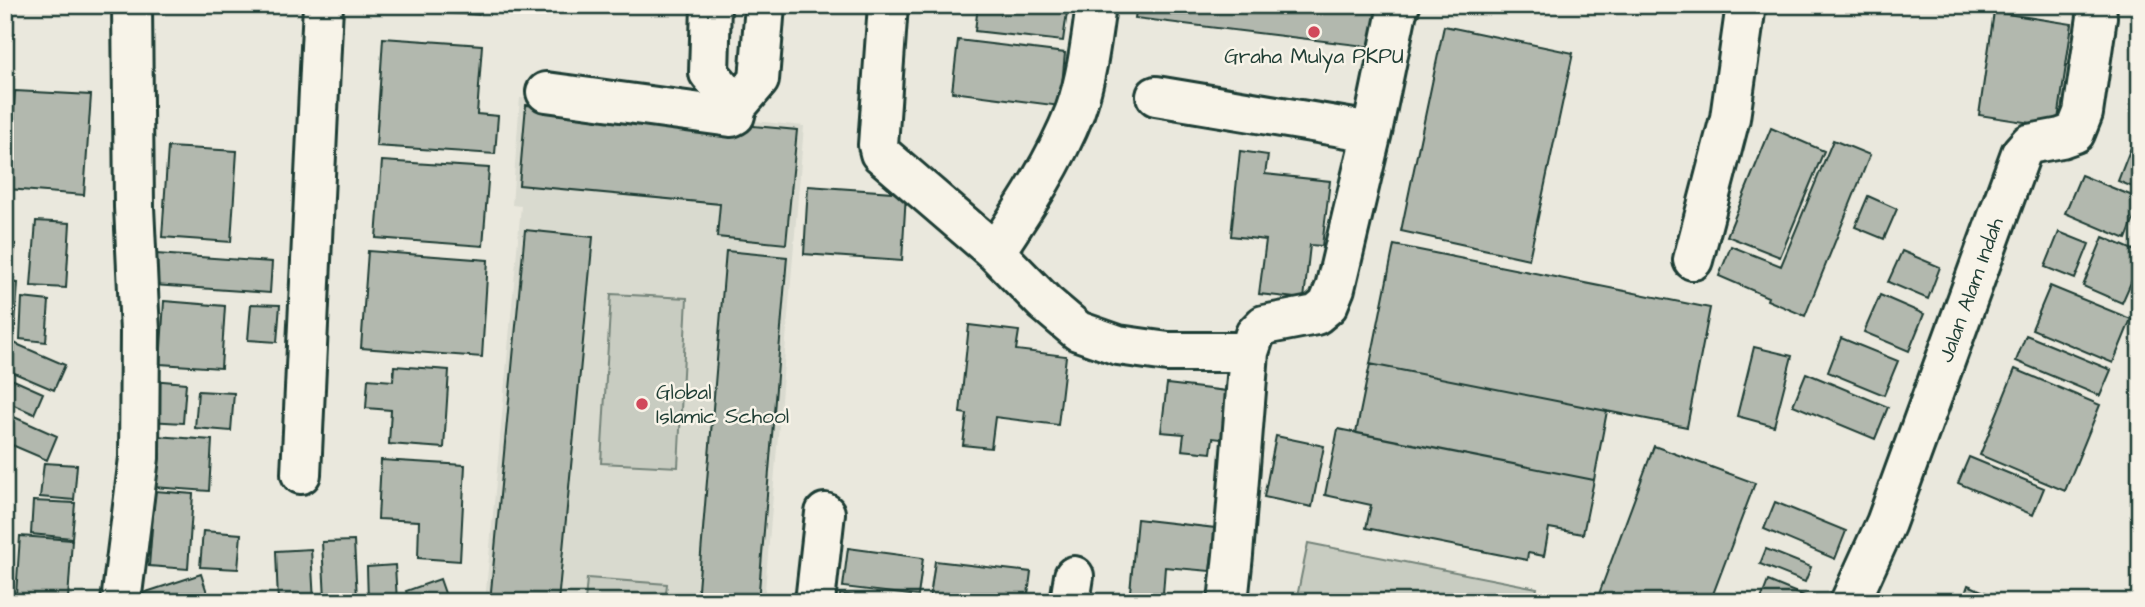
<svg xmlns="http://www.w3.org/2000/svg" width="2145" height="607" font-family="'Architects Daughter',sans-serif">
<style>
.built{fill:#d9dacf}
.pitch{fill:#c8ccc1;stroke:#74847a;stroke-width:2}
.building{fill:#b2b8ae;stroke:#1f3d34;stroke-width:2}
.lines{fill:none;stroke-linecap:round;stroke-linejoin:round}
.minor-casing{stroke:#1f3d34;stroke-width:44}
.minor{stroke:#f7f3e8;stroke-width:38}
.poi-dot{fill:#d1495b;stroke:#f7f3e8;stroke-width:2.5}
.labels{text-anchor:middle;dominant-baseline:central;stroke-width:5;stroke-linejoin:round;paint-order:stroke}
.poi-label{font-size:21px;fill:#1f3d34;stroke:#f7f3e8}
.street-label{font-size:21px;fill:#1f3d34;stroke:#f7f3e8}
</style>
<rect width="100%" height="100%" fill="#eae8dd"/>
<filter id="ink" filterUnits="userSpaceOnUse"><feTurbulence type="fractalNoise" baseFrequency=".0143" numOctaves="2"/><feDisplacementMap in="SourceGraphic" scale="14" xChannelSelector="R" yChannelSelector="G"/><feConvolveMatrix kernelMatrix="1 2 1 2 8 2 1 2 1" color-interpolation-filters="sRGB"/></filter>
<g filter="url(#ink)">
<path class="built" d="M520,98L804,126L764,602H485L521,206L512,205Z"/>
<path class="pitch" d="M611,294L687,298L678,467L601,463Z
M1308,543L1537,588L1534,602H1296Z
M587,578L667,584L665,602H585Z"/>
<path class="building" d="M384,5H479V15L384,9Z
M978,5H1068L1063,41L975,31Z
M1137,5H1378L1373,47L1135,18Z
M1994,12L2072,24L2057,127L1979,115Z
M1444,26L1573,53L1529,259L1401,231Z
M383,38L482,45L477,114L498,116L495,154L376,146Z
M958,40L1065,53L1060,106L952,92Z
M15,91L91,95L84,195L8,189Z
M526,105L797,130L786,244L717,237L720,204L519,185Z
M1771,128L1824,151L1780,257L1727,236Z
M2135,137L2140,139V190L2118,181Z
M1833,140L1870,155L1805,316L1767,300L1768,297L1719,276L1731,246L1781,266Z
M168,147L237,151L231,242L162,237Z
M1240,151L1268,155L1265,174L1330,181L1322,246L1310,245L1304,299L1259,294L1266,240L1231,236Z
M382,161L489,168L483,246L376,238Z
M2081,175L2140,199V204L2126,239L2065,213Z
M808,186L906,193L902,261L804,254Z
M1868,196L1897,209L1884,239L1855,227Z
M36,221L70,223L66,288L31,286Z
M525,230L593,237L558,602H490Z
M2059,232L2089,244L2075,279L2045,267Z
M2103,237L2140,253V262L2122,303L2083,286Z
M5,243L15,244L12,279L5,278Z
M1394,245L1710,308L1687,427L1370,364Z
M368,251L488,260L482,357L361,348Z
M726,251L787,257L758,602H697Z
M1902,251L1940,267L1928,299L1888,282Z
M156,254L272,262L270,293L154,285Z
M5,282L18,283L15,326L5,325Z
M2050,286L2131,319L2113,363L2032,329Z
M1880,295L1924,314L1909,351L1864,332Z
M22,298L49,301L46,342L20,339Z
M164,301L225,306L221,368L160,364Z
M251,304L280,305L277,342L248,340Z
M969,325L1019,331L1016,350L1066,356L1058,425L995,417L991,448L963,445L967,414L960,413Z
M2026,335L2111,370L2100,396L2016,361Z
M1841,338L1898,361L1884,395L1828,372Z
M14,343L65,365L54,390L5,369V364Z
M1754,347L1792,356L1774,426L1737,416Z
M1370,364L1607,411L1594,480L1356,433Z
M394,366L449,370L444,448L389,444L391,410L366,408L368,379L393,381Z
M2015,369L2100,405L2065,491L1980,455Z
M1806,373L1888,407L1875,439L1793,405Z
M9,378L43,393L34,414L5,401V387Z
M151,380L186,383L183,423L148,421Z
M1167,384L1235,392L1229,440L1213,438L1211,453L1182,450L1184,434L1161,432Z
M198,391L234,393L231,431L195,428Z
M5,413L57,436L47,460L5,442Z
M1338,429L1594,480L1583,534L1549,528L1544,556L1528,553L1527,560L1366,528L1371,505L1325,495Z
M156,436L212,440L209,491L153,487Z
M1276,436L1324,446L1312,507L1264,497Z
M1654,446L1755,483L1710,602H1596Z
M1969,457L2044,488L2033,515L1958,483Z
M381,460L465,465L460,561L418,558L419,521L378,519Z
M44,463L77,465L74,500L40,497Z
M155,491L193,494L188,569L149,566Z
M33,501L75,503L72,538L31,534Z
M1775,502L1846,531L1835,559L1764,529Z
M1137,519L1215,528L1210,571L1165,567L1163,594L1208,599L1207,602H1129Z
M203,531L241,534L238,569L200,567Z
M20,536L72,540L68,599L16,595Z
M354,541L357,598L325,599L322,542Z
M848,548L923,558L918,596L843,587Z
M311,549L314,602H278L276,551Z
M1766,549L1811,567L1805,582L1760,564Z
M935,561L1031,572L1027,602H970L930,597Z
M395,565L397,602H368L367,567Z
M201,574L210,602H126L125,599Z
M440,579L448,602H410L406,591Z
M1768,581L1819,602H1760Z
M1968,585L2005,601V602H1962Z
M840,594L905,602H839Z"/>
<g class="lines">
<defs>
<path id="minor" d="M711,5L709,73L737,106
M888,5L878,145L880,153L995,252L1045,303L1078,331L1118,345L1168,352H1249
M546,92L731,117L735,115L737,106L759,80L765,5
M1156,96L1372,132
M995,252C1025,207 1055,162 1075,111C1087,77 1091,41 1096,5
M1693,260L1730,118L1746,5
M301,474L323,5
M121,602L139,458L140,332L134,207L132,5
M815,602L825,513
M1070,602L1074,576
M1228,602L1233,555L1249,352L1255,334L1264,325L1316,315L1328,305L1335,288L1372,132L1397,11L1400,5
M1850,602L1886,523L2021,153L2029,144L2061,138L2075,133L2083,113L2097,17L2096,5"/>
</defs>
<use href="#minor" class="minor-casing"/>
<use href="#minor" class="minor"/>
</g>
</g>
<g class="poi-dot">
<circle cx="1314" cy="32" r="7"/>
<circle cx="642" cy="404" r="7"/>
</g>
<g class="labels">
<g class="poi-label">
<text x="1314" y="56">Graha Mulya PKPU</text>
<text x="656" y="392" text-anchor="start">Global<tspan x="656" dy="24">Islamic School</tspan></text>
</g>
<g class="street-label">
<text transform="translate(1971 290) rotate(-70)">Jalan Alam Indah</text>
</g>
</g>
<rect width="2145" height="607" fill="none" stroke="#f7f3e8" stroke-width="28"/>
<rect x="14" y="14" width="2117" height="579" fill="none" stroke="#1f3d34" stroke-width="2.5" filter="url(#ink)"/>
</svg>
